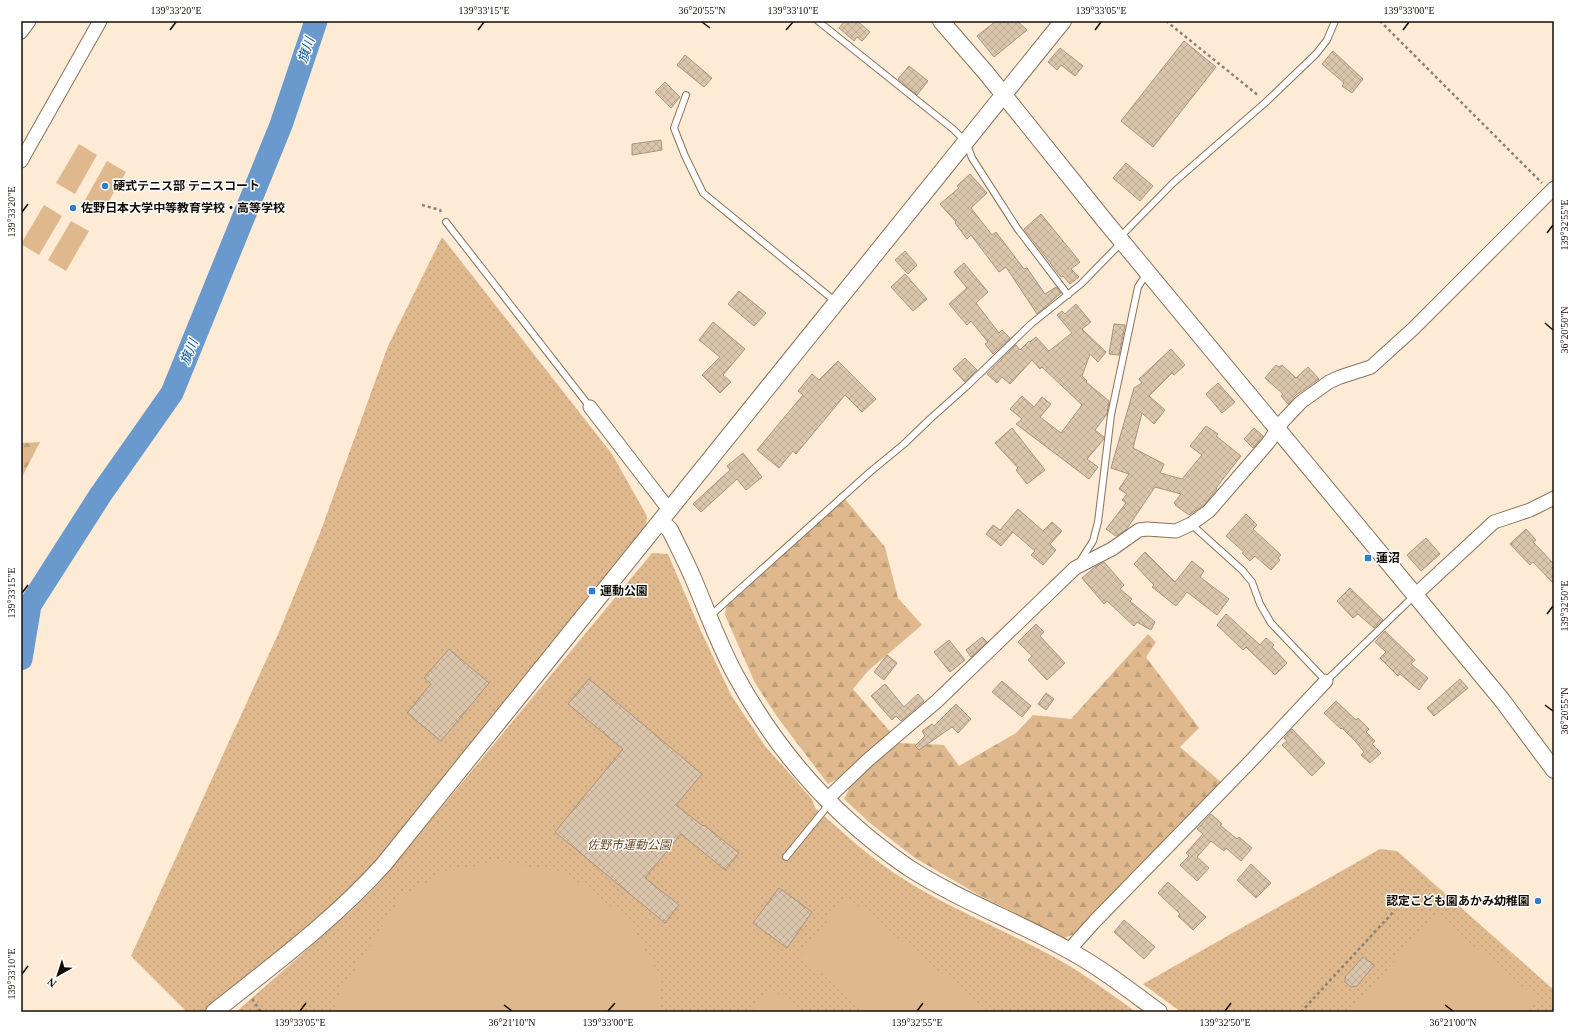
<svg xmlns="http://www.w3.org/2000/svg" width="1575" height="1033" font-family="'Times New Roman','Noto Sans JP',serif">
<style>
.grass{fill:url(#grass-dots)}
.forest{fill:url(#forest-firs)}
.garden{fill:#dfb98d}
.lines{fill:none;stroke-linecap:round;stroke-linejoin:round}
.river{stroke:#6999cd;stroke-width:23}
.building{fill:url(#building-cross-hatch);stroke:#a8947c}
.service-casing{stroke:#87745c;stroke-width:8}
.minor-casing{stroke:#87745c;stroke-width:15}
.tertiary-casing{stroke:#87745c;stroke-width:18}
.path{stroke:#8e8172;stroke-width:2.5;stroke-dasharray:3 3;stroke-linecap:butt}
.service{stroke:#fff;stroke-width:6}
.minor{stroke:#fff;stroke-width:13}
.tertiary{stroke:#fff;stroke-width:16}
.ticks{fill:none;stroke:#130c04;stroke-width:1.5}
.poi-dot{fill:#2d7fce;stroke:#fff;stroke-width:1.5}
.labels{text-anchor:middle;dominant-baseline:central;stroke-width:3;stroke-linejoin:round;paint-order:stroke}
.poi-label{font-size:12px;font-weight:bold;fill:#130c04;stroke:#fff;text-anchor:start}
.park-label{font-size:12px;font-style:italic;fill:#69481c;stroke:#fff}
.water-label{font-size:13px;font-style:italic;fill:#02508f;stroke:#fff}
.neatline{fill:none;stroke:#130c04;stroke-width:1.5}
.ticks-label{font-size:10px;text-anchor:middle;fill:#130c04}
</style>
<defs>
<pattern id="grass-dots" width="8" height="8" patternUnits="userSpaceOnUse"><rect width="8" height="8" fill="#dfb98d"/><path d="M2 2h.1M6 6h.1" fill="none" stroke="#be9e78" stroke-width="1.8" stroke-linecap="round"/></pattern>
<pattern id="forest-firs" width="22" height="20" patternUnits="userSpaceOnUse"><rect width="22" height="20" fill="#dfb98d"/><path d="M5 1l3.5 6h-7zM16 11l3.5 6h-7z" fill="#be9e78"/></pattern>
<pattern id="building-cross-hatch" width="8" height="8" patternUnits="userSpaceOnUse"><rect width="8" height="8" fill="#dbc5ac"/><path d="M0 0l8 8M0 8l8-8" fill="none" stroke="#bba892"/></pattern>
</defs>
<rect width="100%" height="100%" fill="#fdebd6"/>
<path class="grass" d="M442,237L612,454L647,516L646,527L392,843L348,892L286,948L205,1012H187L131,956L279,632L320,533L388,346Z
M652,553L668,554L700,629L731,695L765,746L812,799L815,808C844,833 872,860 905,880C954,911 1010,932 1061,961C1087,976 1111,994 1136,1012H236L352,910L379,883Z
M1380,849L1397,851L1554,990V1012H1181L1143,984Z"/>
<path class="forest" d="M40,442L21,479V443Z
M845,499L885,547L898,598L922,625L868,671L853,689L900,743L944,745L959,766L1016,733L1033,715L1071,719L1148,634L1156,642L1146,657L1199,728L1180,747L1222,783L1075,934L1064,938L979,895L915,858L871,824L844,799L849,789L839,778L828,784L778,718L755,683L725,615L726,607Z"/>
<path class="garden" d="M79,144L97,155L75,194L56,183Z
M107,161L126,172L103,211L85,200Z
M44,205L62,216L39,255L21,244Z
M71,221L89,231L66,271L48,260Z
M497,861L566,873L628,919L662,980L658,1012H334L341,991L401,897L442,873Z
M846,896L989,1012H868L800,956Z
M1435,914L1539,1000L1528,1012H1351Z
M770,987L800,1012H752Z"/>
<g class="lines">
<path class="river" d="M21,659L30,605L101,494L172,393L281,125L316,21"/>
</g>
<path class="building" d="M845,21H857L870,32L862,41L857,37L854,41L839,28Z
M996,21H1017L1027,30L994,57L977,36Z
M1184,41L1216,67L1153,147L1121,121Z
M1060,48L1083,66L1075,76L1061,65L1057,70L1048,62Z
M1333,51L1363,79L1352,93L1342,86L1344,83L1322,64Z
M685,55L712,78L704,87L677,65Z
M909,66L928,81L917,95L898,79Z
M665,82L680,97L671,108L655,92Z
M661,140L662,150L632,155V144Z
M1126,163L1153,186L1140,201L1113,178Z
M970,174L987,193L971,208L992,235L996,232L1024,269L1027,268L1045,294L1056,287L1061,293L1037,314L1006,267L999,272L971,235L967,239L955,223L956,222L940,204L959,188L957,186Z
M1041,214L1080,262L1071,269L1079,277L1070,284L1063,276L1061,277L1024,229Z
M905,251L917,265L908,274L895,260Z
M964,263L988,292L976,303L999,333L1002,330L1010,338L993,354L985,344L988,342L971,321L967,325L949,304L967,288L954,272Z
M905,274L927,299L913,311L891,287Z
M739,291L766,313L754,326L728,304Z
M1076,304L1091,322L1082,329L1106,352L1098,362L1090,354L1082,376L1087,381L1086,382L1109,401L1107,414L1095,430L1104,437V439L1087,459L1098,467L1089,479L1016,424L1022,419L1010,409L1022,396L1034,407L1042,397L1051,404L1040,417L1061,433L1082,405L1042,367L1040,369L1032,360L1010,384L1002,377L997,383L987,374L1016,345L1020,350L1029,341L1030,342L1036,337L1049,351L1072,333L1057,315L1062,311L1065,314Z
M713,322L745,349L723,375L731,382L720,393L702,375L720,357L699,340Z
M1114,324L1125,325L1119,355L1109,354Z
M1171,349L1185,365L1174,375L1172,373L1149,396L1165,410L1154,424L1142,413L1133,448L1164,464L1160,473L1182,479L1202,455L1190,446L1206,426L1218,434L1216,436L1241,456L1216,488L1217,489L1204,505L1189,515L1175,505L1176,504L1174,503L1181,494L1155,487L1126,530L1116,536L1106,529L1126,503L1122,500L1127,494L1119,489L1129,474L1111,468L1134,388L1142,383L1139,379Z
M965,358L977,370L965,382L953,369Z
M838,361L876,399L862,412L845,395L796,454L793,451L779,468L757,450L803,395L798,391L812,374L819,380Z
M1276,365L1279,367L1282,365L1296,378L1308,367L1319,379L1296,395L1288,404L1281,396L1283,394L1265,378Z
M1218,383L1235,402L1222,413L1206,394Z
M1012,428L1045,470L1027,484L1016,470L1018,468L995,443Z
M1254,428L1263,436L1253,448L1244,439Z
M743,453L762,477L746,490L737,479L701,512L693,504L730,470L727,466Z
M1018,509L1043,531L1052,522L1062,531L1050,544L1056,550L1043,565L1031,555L1035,551L1013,532L1001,546L986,534L993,525L1000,530Z
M1246,514L1257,525L1253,529L1281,555L1278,558L1280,560L1271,570L1255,556L1250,561L1242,553L1244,552L1226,536Z
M1526,529L1536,540L1533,542L1554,564V584L1533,562L1530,565L1510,544Z
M1426,538L1440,554L1421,571L1407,555Z
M1145,552L1175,582L1192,561L1204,571L1200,577L1229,599L1217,615L1187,592L1176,606L1152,587L1154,585L1134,564Z
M1104,562L1124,585L1120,589L1132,599L1130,601L1155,622L1151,630L1137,622L1134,626L1107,601L1104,604L1082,578L1095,567Z
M1350,588L1383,620L1374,628L1358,614L1353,618L1337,601Z
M1226,614L1260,645L1266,638L1274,645L1272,647L1287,663L1275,675L1246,647L1243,650L1217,625Z
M1036,624L1044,632L1040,636L1065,663L1047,680L1028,660L1032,656L1018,642Z
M1385,631L1415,660L1411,664L1428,678L1419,690L1400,674L1398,676L1380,658L1386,652L1375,642Z
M982,637L987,642L971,657L966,650Z
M949,640L965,660L950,672L934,652Z
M449,649L489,683L441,741L407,713L431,684L424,678Z
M887,655L897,663L884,680L874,672Z
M589,679L702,774L676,805L703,826L704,825L739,853L725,870L681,834L645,878L679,905L665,923L555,832L623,749L568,704Z
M1460,679L1468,688L1434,716L1427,708Z
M1002,681L1031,706L1022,717L992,692Z
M885,684L904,707L918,694L924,701L901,721L896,716L892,720L871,696Z
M1046,693L1054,699L1046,710L1038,704Z
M1336,701L1356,720L1358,718L1369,729L1366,732L1375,741L1372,744L1381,753L1370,763L1361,755L1364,752L1356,742L1342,728L1341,729L1324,713Z
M956,704L971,719L958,733L952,727L919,750L915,746L925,736L922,731L932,724L934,726Z
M1292,729L1325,763L1312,776L1282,745L1287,741L1284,738Z
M1211,814L1222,824L1220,825L1237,839L1239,837L1252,848L1241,861L1226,848L1224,851L1211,841L1197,857L1209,868L1197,881L1180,865L1189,856L1186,853L1203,834L1197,829Z
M1251,864L1271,883L1256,898L1237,880Z
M1168,882L1206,917L1193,930L1178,916L1180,914L1158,893Z
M779,888L812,912L787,948L753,923Z
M1124,920L1155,947L1144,959L1114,932Z
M1363,957L1374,965L1357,986L1351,987L1345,982V977Z"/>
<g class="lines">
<defs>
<path id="service" d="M818,21L953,129L966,142L972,158L1017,228L1068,295
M686,95L674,128L685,156L703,193L836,302
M446,222L590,407
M1120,237L1173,183L1266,102L1316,54L1327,40L1335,21
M1191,524L1242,570L1252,582L1260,604L1271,623L1326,681L1414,596
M1079,563L1093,541L1098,522L1111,415L1138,287L1147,273
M710,616L870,472L904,444L930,419L968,385L1031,324L1081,284L1122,242
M786,857L830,803"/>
<path id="minor" d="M21,32L29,21
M21,161L100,21
M590,407L670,511
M1414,596L1494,522L1530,510L1554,498
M827,799L868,760L937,701L1075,568L1112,549L1139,530L1147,529L1176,531L1191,524L1209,511L1268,443L1283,421L1301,402L1329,382L1340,377L1371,367L1413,329L1554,188
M1069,950L1095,921L1249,763L1326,681"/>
<path id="tertiary" d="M941,21L987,74L1105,221L1502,700L1554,770
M661,521L670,530C678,546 686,562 693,578C707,611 719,645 736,676C778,753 837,819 909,868C959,900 1016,921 1068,950C1100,967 1129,990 1159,1012
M214,1012C273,965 334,920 384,864L1063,21"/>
</defs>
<use href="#service" class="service-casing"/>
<use href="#minor" class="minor-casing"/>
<use href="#tertiary" class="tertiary-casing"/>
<path class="path" d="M1166,21L1259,96
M1380,21L1542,183
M422,205L440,210L442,215
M252,999L261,1012
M1301,1012L1395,910"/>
<use href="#service" class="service"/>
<use href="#minor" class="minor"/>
<use href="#tertiary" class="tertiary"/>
</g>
<path class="ticks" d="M702,22L710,28M170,30L176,22M478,30L484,22M786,30L793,22M1095,30L1101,22M1403,30L1409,22M22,212L28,204M1547,233L1553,225M1545,323L1553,330M22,593L28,585M1547,614L1553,606M1545,705L1553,711M22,974L28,966M504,1005L512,1011M1445,1005L1453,1011M300,1011L306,1003M608,1011L615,1003M917,1011L923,1003M1225,1011L1231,1003"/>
<g class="poi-dot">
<circle cx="105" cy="186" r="4"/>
<circle cx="73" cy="208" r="4"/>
<rect x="1364" y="554" width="8" height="8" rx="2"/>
<rect x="588" y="587" width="8" height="8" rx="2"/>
<circle cx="1538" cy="901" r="4"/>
</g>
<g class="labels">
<g class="poi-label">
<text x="113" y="186">硬式テニス部 テニスコート</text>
<text x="81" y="208">佐野日本大学中等教育学校・高等学校</text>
<text x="1376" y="558">蓮沼</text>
<text x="600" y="591">運動公園</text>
<text x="1530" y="901" text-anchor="end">認定こども園あかみ幼稚園</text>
</g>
<g class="park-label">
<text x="629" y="845">佐野市運動公園</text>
</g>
<g class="water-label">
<text transform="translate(306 50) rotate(-72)">旗川</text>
<text transform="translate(189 352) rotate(-68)">旗川</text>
</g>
</g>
<rect width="1575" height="1033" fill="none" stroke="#ffffff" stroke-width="44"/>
<g transform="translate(58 975) rotate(219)" stroke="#ffffff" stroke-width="3" paint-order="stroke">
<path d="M0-3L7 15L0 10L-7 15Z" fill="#130c04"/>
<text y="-6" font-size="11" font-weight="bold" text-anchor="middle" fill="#130c04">N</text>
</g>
<rect x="22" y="22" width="1531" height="989" class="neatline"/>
<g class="ticks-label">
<text x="176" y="14">139°33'20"E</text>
<text x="484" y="14">139°33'15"E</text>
<text x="702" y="14">36°20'55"N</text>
<text x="793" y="14">139°33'10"E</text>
<text x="1101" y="14">139°33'05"E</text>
<text x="1409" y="14">139°33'00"E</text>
<text transform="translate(11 212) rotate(-90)" y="4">139°33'20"E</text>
<text transform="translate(1564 225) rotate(-90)" y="4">139°32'55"E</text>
<text transform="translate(1564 330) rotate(-90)" y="4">36°20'50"N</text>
<text transform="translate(11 593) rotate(-90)" y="4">139°33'15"E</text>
<text transform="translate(1564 606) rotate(-90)" y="4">139°32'50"E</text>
<text transform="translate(1564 711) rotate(-90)" y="4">36°20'55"N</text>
<text transform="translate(11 974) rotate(-90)" y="4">139°33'10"E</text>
<text x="300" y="1026">139°33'05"E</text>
<text x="512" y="1026">36°21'10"N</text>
<text x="608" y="1026">139°33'00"E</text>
<text x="917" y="1026">139°32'55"E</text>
<text x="1225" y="1026">139°32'50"E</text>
<text x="1453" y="1026">36°21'00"N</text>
</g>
</svg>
